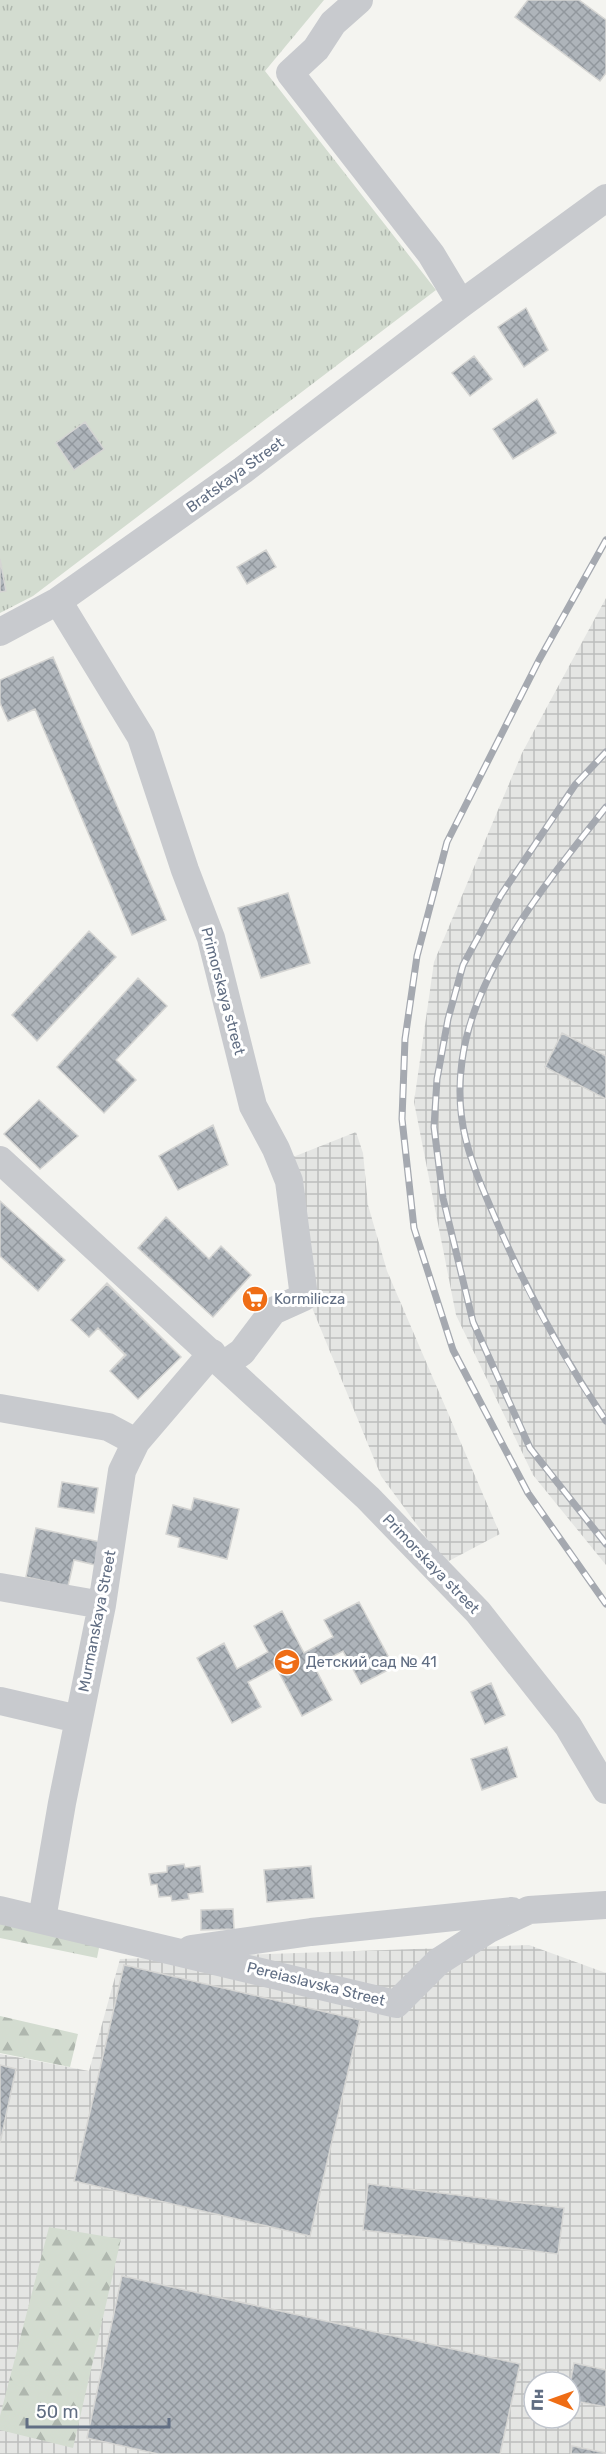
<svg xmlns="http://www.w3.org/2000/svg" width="606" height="2454" font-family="Rubik,sans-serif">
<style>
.industrial{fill:url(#industrial-grid);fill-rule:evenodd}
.grass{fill:url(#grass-tufts)}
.forest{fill:url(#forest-firs)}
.building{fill:url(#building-cross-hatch);stroke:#d5d5d3;stroke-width:1.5}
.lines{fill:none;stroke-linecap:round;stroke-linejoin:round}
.minor{stroke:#c8cace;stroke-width:28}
.rail-casing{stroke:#a5a9b0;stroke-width:7}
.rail{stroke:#fff;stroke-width:4.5;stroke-dasharray:14;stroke-linecap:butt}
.labels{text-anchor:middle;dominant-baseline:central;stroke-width:6;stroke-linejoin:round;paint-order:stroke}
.street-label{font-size:15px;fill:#616e83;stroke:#fff}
.poi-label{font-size:15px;fill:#616e83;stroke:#fff;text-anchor:start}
</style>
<defs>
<pattern id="industrial-grid" width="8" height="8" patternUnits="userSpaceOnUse" patternTransform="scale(1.5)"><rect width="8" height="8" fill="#e4e5e3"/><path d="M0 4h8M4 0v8" fill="none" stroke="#bcbebd"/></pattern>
<pattern id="grass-tufts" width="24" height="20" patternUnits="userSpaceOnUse" patternTransform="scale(1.5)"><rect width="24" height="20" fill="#d3dcd0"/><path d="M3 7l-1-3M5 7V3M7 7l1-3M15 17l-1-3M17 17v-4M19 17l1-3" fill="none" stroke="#afb7ae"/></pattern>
<pattern id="forest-firs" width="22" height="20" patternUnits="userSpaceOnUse" patternTransform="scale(1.5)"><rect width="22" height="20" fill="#d3dcd0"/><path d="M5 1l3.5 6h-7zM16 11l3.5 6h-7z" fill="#afb7ae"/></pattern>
<pattern id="building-cross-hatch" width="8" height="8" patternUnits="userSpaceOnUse" patternTransform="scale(1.5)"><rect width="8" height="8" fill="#aeb4ba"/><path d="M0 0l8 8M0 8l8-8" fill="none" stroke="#91979d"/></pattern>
</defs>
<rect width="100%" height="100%" fill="#f4f4f0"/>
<path class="industrial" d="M606,598V1565L533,1475L456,1315L414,1102L434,962L522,753Z
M356,1132L363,1153L368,1205L387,1271L500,1534L445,1563L381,1476L297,1271L288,1159Z
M529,1945L606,1973V2454H0V2054L89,2071L120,1959ZM534,2382H570V2418H534Z"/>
<path class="grass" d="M0,0H324L265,71L436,290L33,596L0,613Z"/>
<path class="forest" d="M0,1922L100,1943L97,1958L0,1938Z
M0,2016L78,2034L70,2067L0,2053Z
M49,2227L121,2239L73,2448L0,2430V2416Z"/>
<path class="building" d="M528,0H579L606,20V73L600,81L515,17Z
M526,308L548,350L524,367L498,327Z
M474,356L492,379L470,396L452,373Z
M537,399L556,433L513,459L493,429Z
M85,422L104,449L74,470L56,443Z
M266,550L276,567L247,584L237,567Z
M0,559L6,591L0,592Z
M53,657L166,920L132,935L35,709L8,721L0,703V680Z
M288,893L310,963L261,978L238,908Z
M89,931L116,957L37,1041L12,1015Z
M138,978L167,1006L116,1060L136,1080L104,1113L57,1067Z
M562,1033L606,1056V1099L545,1067Z
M39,1100L78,1136L40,1169L4,1134Z
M213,1125L228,1165L178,1190L159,1156Z
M0,1201L65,1260L38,1291L0,1256Z
M166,1217L209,1259L221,1246L251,1275L213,1317L138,1248Z
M107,1283L181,1357L138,1399L110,1371L125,1355L98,1328L89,1337L71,1320Z
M107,1284L181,1357L138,1399L110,1371L126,1355L98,1328L89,1337L71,1320Z
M62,1482L98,1488L94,1513L58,1507Z
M194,1498L239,1509L227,1559L178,1547L180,1538L166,1534L173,1505L191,1510Z
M36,1528L105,1543L100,1566L74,1560L68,1586L26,1577Z
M359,1602L394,1667L361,1684L343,1651L314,1666L332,1700L302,1716L276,1667L248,1682L261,1707L232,1723L197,1658L224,1643L237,1669L268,1652L254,1626L282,1611L304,1653L333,1637L324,1620Z
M491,1683L505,1715L485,1724L471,1692Z
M507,1747L517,1777L482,1790L471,1759Z
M184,1864L185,1868L200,1866L203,1892L188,1894L189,1899L172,1901L171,1896L159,1897L157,1884L151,1885L149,1874L167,1872V1866Z
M311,1866L314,1898L267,1902L264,1870Z
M233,1909L234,1929L201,1930V1910Z
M124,1965L360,2020L310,2236L74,2181Z
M0,2065L16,2069L0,2143Z
M368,2184L564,2208L558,2254L363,2230Z
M122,2276L520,2364L500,2454H158L87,2438Z
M574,2363L606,2370V2407L570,2400V2383Z
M572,2446L606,2453V2454H571Z"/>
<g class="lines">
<path class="minor" d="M359,0L333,23L316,49L290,73L431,254L461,304
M58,601L141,737L185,870L211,938L253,1106L276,1149L289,1181L304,1297L273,1311L242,1352L225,1364
M0,632L58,601L243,470L461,304L606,198
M0,1160L368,1498L478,1612L568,1726L606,1790
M0,1408L108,1427L136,1442
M0,1587L102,1605
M0,1701L78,1719
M0,1910L396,2004L438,1962L489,1929L529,1910L606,1905
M42,1919L62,1803L102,1605L122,1471L136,1442L212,1353
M191,1949L311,1932L512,1911"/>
<defs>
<path id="rail" d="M606,540L539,660L447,842L417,956L405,1039L402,1119L414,1228L453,1350L528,1493L606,1604
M606,752L575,785L501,895L463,965L448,1019L437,1079L434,1127L443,1198L473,1322L530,1448L606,1544
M606,807C550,878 474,969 462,1061C453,1128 474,1168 499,1227C530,1298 563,1357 606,1421"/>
</defs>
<use href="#rail" class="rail-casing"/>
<use href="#rail" class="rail"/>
</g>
<defs>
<symbol id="supermarket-disc" viewBox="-11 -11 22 22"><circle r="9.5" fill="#ef6d15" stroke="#fff"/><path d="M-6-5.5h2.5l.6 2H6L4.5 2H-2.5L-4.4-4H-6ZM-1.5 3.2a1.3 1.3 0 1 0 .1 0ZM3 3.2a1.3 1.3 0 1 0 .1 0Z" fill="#fff"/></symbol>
<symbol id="school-disc" viewBox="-11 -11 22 22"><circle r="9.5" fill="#ef6d15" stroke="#fff"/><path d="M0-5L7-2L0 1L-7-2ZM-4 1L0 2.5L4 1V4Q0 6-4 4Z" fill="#fff"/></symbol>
</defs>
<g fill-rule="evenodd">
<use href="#supermarket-disc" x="240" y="1284" width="30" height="30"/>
<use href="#school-disc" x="272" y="1647" width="30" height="30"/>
</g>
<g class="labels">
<g class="street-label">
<text transform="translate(235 475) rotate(-36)">Bratskaya Street</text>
<text transform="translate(223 991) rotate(75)">Primorskaya street</text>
<text transform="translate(431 1564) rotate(46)">Primorskaya street</text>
<text transform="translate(97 1621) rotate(-79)">Murmanskaya Street</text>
<text transform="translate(316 1984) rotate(14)">Pereiaslavska Street</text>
</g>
<g class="poi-label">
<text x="274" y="1299">Kormilicza</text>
<text x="306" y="1662">Детский сад № 41</text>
</g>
</g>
<g transform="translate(552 2400) rotate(271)"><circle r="28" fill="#ffffff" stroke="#c0c5cd" stroke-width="1.5"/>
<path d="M0-4.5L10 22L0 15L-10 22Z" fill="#ef6d15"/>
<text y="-9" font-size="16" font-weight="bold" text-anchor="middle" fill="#616e83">Пн</text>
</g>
<path d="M27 2418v9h142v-9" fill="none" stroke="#616e83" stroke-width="3"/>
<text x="36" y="2418" font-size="18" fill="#616e83" stroke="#ffffff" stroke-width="4.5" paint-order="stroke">50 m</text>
</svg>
